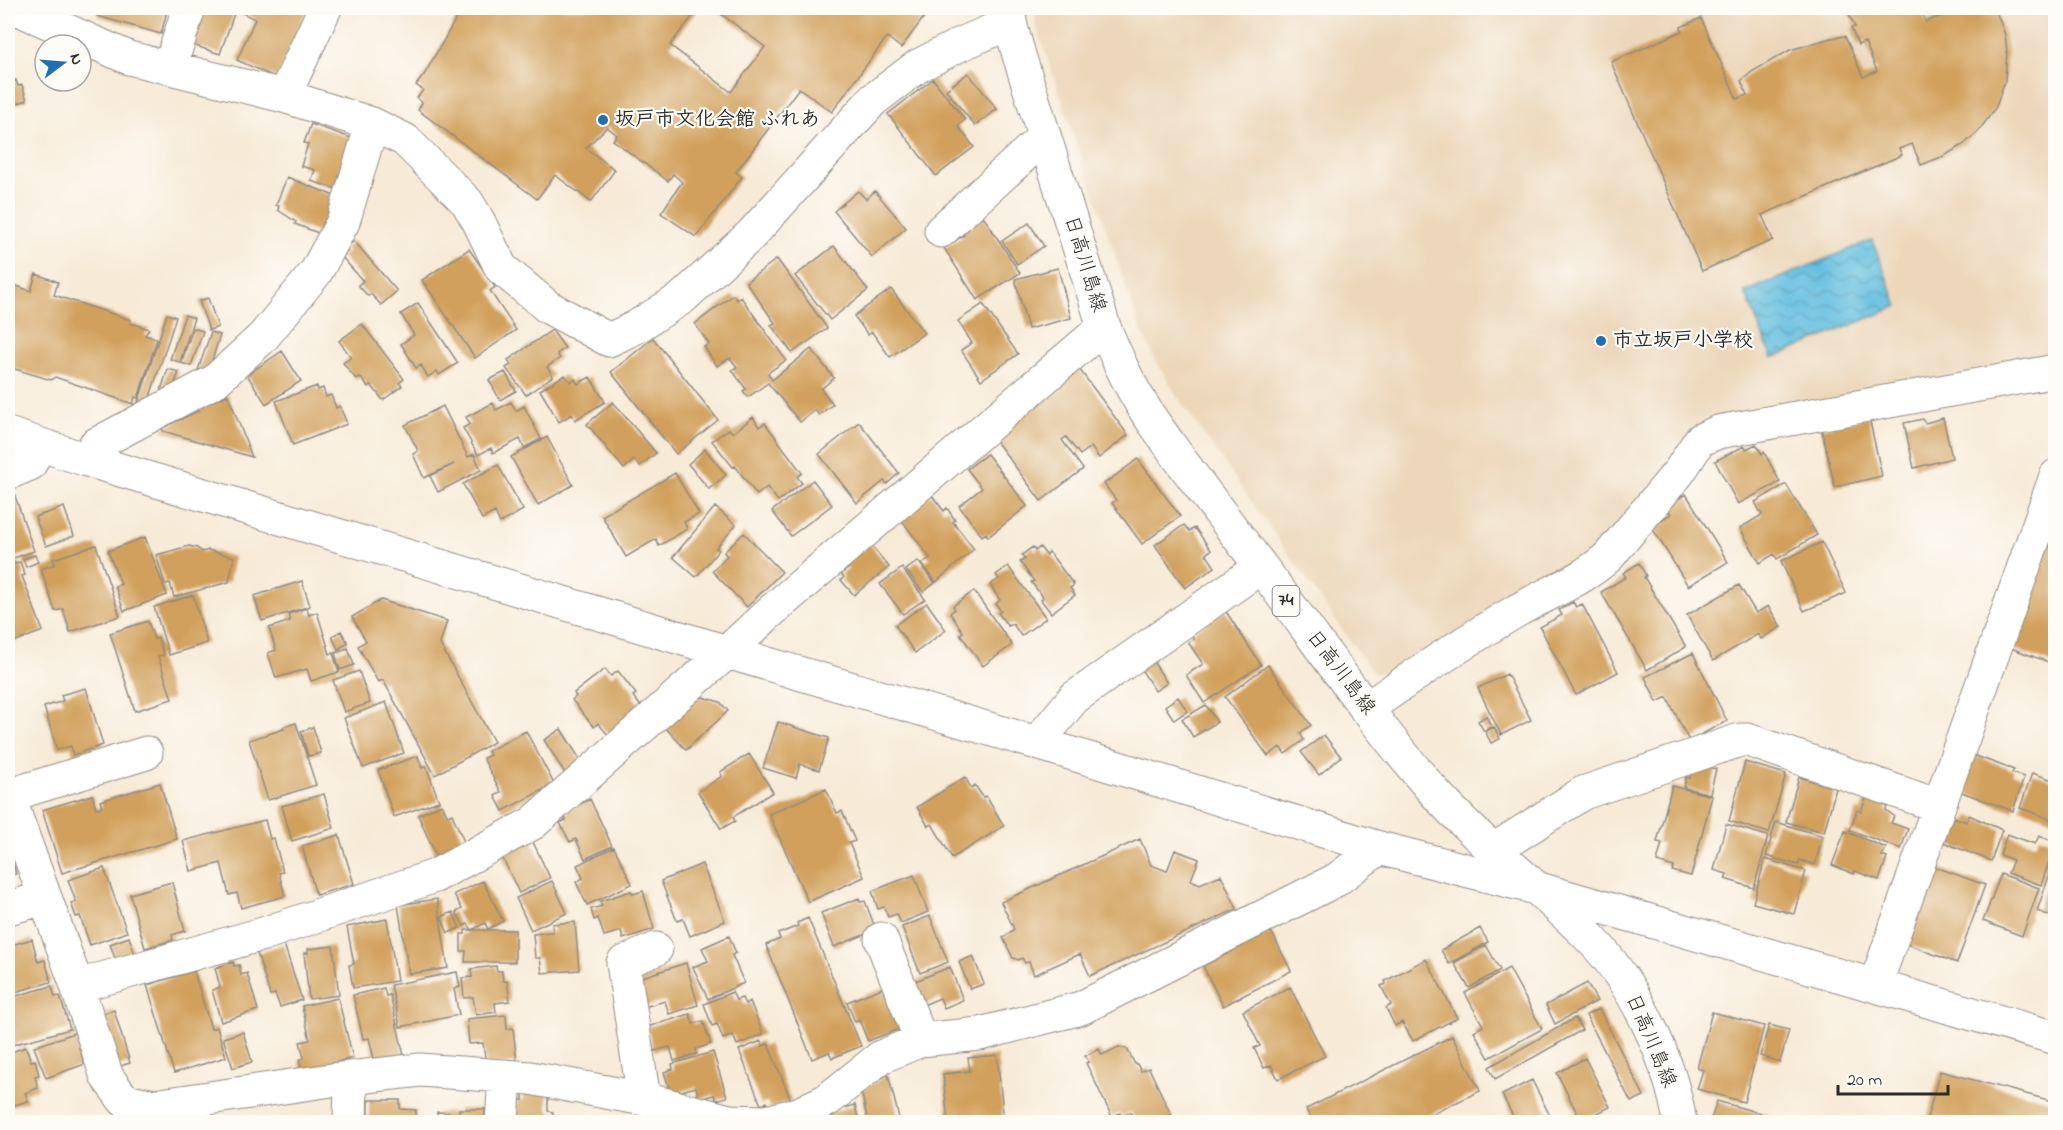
<svg xmlns="http://www.w3.org/2000/svg" width="2063" height="1130" font-family="'Indie Flower','Klee One',sans-serif">
<style>
.built{fill:#ecd7ba}
.water{fill:url(#water-waves);stroke:#467485;stroke-width:1.5}
.building{fill:#d1a05c}
.lines{fill:none;stroke-linecap:round;stroke-linejoin:round}
.minor-casing{stroke:#918b82;stroke-width:35}
.major-casing{stroke:#918b82;stroke-width:35}
.minor{stroke:#fff;stroke-width:33}
.major{stroke:#fff;stroke-width:33}
.poi-dot{fill:#1f6fb2;stroke:#fdfcf7;stroke-width:2}
.labels{text-anchor:middle;dominant-baseline:central;stroke-width:4.5;stroke-linejoin:round;paint-order:stroke}
.shield{fill:#fdfcf7;stroke:#6a6a68;stroke-width:1.5}
.shield-label{font-size:18px;font-weight:bold;fill:#2b2b2b}
.poi-label{font-size:20px;font-weight:bold;fill:#2b2b2b;stroke:#fdfcf7;text-anchor:start}
.street-label{font-size:20px;fill:#2b2b2b;stroke:#fdfcf7}
</style>
<defs>
<pattern id="water-waves" width="16" height="10" patternUnits="userSpaceOnUse" patternTransform="scale(1.5)"><rect width="16" height="10" fill="#61bedf"/><path d="M0 5q4-4 8 0t8 0" fill="none" stroke="#509bb5"/></pattern>
</defs>
<rect width="100%" height="100%" fill="#fdfcf7"/>
<filter id="ink" filterUnits="userSpaceOnUse"><feTurbulence type="fractalNoise" baseFrequency=".0167" numOctaves="2"/><feDisplacementMap in="SourceGraphic" scale="12" xChannelSelector="R" yChannelSelector="G"/><feConvolveMatrix kernelMatrix="1 2 1 2 8 2 1 2 1" color-interpolation-filters="sRGB"/></filter>
<filter id="wash" filterUnits="userSpaceOnUse"><feTurbulence type="fractalNoise" baseFrequency=".008" numOctaves="4" result="noise"/><feDisplacementMap in="SourceGraphic" scale="24" xChannelSelector="R" yChannelSelector="G"/><feGaussianBlur stdDeviation="1.35" result="paint"/><feColorMatrix in="noise" values="0 0 0 0 0 0 0 0 0 0 0 0 0 0 0 0 0 1.4 0 .05"/><feComposite in="paint" operator="in"/></filter>
<g filter="url(#wash)">
<rect width="100%" height="100%" fill="#f7ebd8"/>
<path class="built" d="M1043,8H2055V353L1979,371L1709,425L1596,552L1388,673H1373L1178,398L1156,361L1141,330L1035,23L1036,11Z"/>
<path class="water" d="M1872,240L1898,306L1772,358L1745,292Z"/>
<g id="blocks">
<path class="building" d="M99,8H168L161,34L97,16Z
M199,8H236L220,54L187,43Z
M245,8H308L277,78L237,60L255,19L242,13Z
M462,8H699L670,45L731,92L765,47L713,8H931L901,48L887,37L832,112L799,88L736,172L742,177L696,237L661,213L682,182L673,174L668,181L613,140L617,135L607,127L586,148L615,170L591,202L555,175L537,199L418,110L422,103L417,98L423,90L416,85L424,75Z
M1846,8H1920L1926,22L1959,8H1995L2005,35L2007,52L2005,80L1996,107L1978,132L1963,145L1944,156L1921,165L1912,144L1899,149L1902,155L1762,215L1773,240L1702,271L1611,62L1682,31L1681,27L1701,18L1737,99L1747,95L1741,81L1753,71L1790,50L1831,38L1845,36L1863,77L1877,71L1865,42L1858,45L1851,28L1855,27Z
M968,73L997,109L975,126L946,90Z
M933,79L965,120L958,126L974,147L936,176L888,114Z
M16,80L18,86L22,85L27,100L8,107V83Z
M311,124L357,140L340,190L311,181L315,170L301,166L308,144L304,143Z
M287,177L337,197L326,236L295,224L296,222L278,210L279,206L276,205Z
M858,191L866,199L875,191L906,228L872,257L834,211Z
M983,216L1020,273L977,300L944,248L964,235L961,230Z
M1029,223L1044,246L1017,264L1002,241Z
M354,241L397,291L381,305L371,294L368,296L358,285L363,281L342,257L348,251L345,248Z
M834,246L868,290L830,320L795,276Z
M469,249L495,287L490,291L516,330L475,358L422,280Z
M777,259L827,328L792,353L771,325L775,323L746,282Z
M1058,268L1071,318L1028,329L1015,279Z
M36,274L58,282L54,295L131,320L130,323L149,329L145,335L157,339L138,398L135,397L133,404L55,377L51,380L8,367V283L31,291Z
M891,289L924,333L890,357L872,332L868,335L854,316Z
M733,295L737,300L741,297L786,360L768,373L772,380L811,349L834,378L821,389L833,404L819,415L815,410L800,422L768,383L748,397L743,391L746,389L732,370L737,367L730,358L717,366L704,347L709,344L695,324Z
M208,298L218,327L209,330L199,301Z
M418,303L458,363L439,375L437,371L428,377L421,365L416,368L401,344L414,335L401,314Z
M983,304L1018,354L981,380L961,350L972,343L958,321Z
M167,314L176,317L146,409L137,406Z
M185,315L194,318L180,362L170,359Z
M362,324L404,379L399,383L402,386L383,400L371,385L368,387L360,377L356,379L343,363L351,357L339,341Z
M193,328L203,331L191,366L181,363Z
M552,330L565,348L557,354L560,358L547,367L553,376L526,395L506,368L511,365L508,360Z
M211,332L220,335L208,373L198,370Z
M653,338L718,420L676,454L611,372Z
M282,351L301,381L266,404L247,375Z
M1077,366L1128,435L1099,458L1091,447L1080,455L1066,437L1062,440L1083,469L1041,501L993,437Z
M168,369L179,372L169,399L159,396Z
M505,372L516,391L500,400L489,380Z
M565,375L570,382L575,379L578,384L590,377L605,402L575,420L572,414L559,422L540,390Z
M317,386L318,390L323,388L326,397L331,395L336,408L340,406L347,424L293,445L276,401Z
M228,395L252,457L163,431L162,428L199,411L197,407Z
M511,402L516,411L524,406L541,439L524,448L520,439L493,453L491,448L478,455L463,428L470,424L466,417L493,403L496,410Z
M613,402L656,453L640,466L634,460L624,469L587,424Z
M443,406L468,457L474,454L481,470L438,492L430,476L454,464L424,478L413,454L418,451L405,425Z
M753,417L759,427L765,423L802,473L797,477L802,483L778,501L767,487L757,495L735,466L733,467L712,441L729,429L733,433Z
M1869,417L1882,476L1835,487L1821,428Z
M1943,418L1952,458L1914,468L1904,423L1923,419L1925,423Z
M859,422L899,473L887,484L884,481L857,503L819,454Z
M547,437L573,485L538,505L511,457Z
M1756,444L1762,454L1764,452L1780,482L1738,504L1715,461L1744,446L1746,449Z
M705,449L726,475L709,489L688,464Z
M987,454L1027,506L988,537L986,533L982,536L959,506L982,488L967,469Z
M1138,459L1180,516L1142,544L1112,503L1116,500L1104,484Z
M498,465L523,510L500,523L495,512L482,519L463,484Z
M675,473L699,514L684,522L687,529L659,546L656,539L626,557L602,516Z
M813,480L832,505L791,536L772,511Z
M1786,484L1817,535L1777,559L1774,554L1760,563L1740,528L1762,515L1755,502Z
M14,493L34,551L8,560V496Z
M931,494L944,511L947,508L955,520L953,522L974,549L936,582L922,564L930,558L900,518Z
M1686,494L1728,562L1688,586L1651,526L1671,514L1666,506Z
M64,507L74,536L46,546L35,517Z
M715,507L736,525L716,548L719,550L696,577L673,557Z
M1184,525L1189,531L1195,528L1211,550L1206,554L1215,567L1185,588L1155,545Z
M2056,528V665L2011,648Z
M744,533L782,572L747,607L712,571L727,556L724,552Z
M145,537L167,595L124,611L115,586L121,584L108,551Z
M1822,542L1846,593L1804,611L1781,561Z
M870,544L889,567L854,595L841,580L844,577L841,574L849,568L845,564Z
M96,545L120,616L70,632L63,609L55,611L41,569L55,564L53,559Z
M189,546L197,548L202,552L208,550L234,557L229,582L174,597L170,583L165,584L156,555Z
M1033,547L1035,551L1040,547L1046,555L1049,552L1074,585L1070,588L1075,595L1051,613L1041,600L1043,597L1031,582L1034,581L1020,562L1025,559L1022,555Z
M35,555L38,562L26,567L23,559Z
M918,561L935,583L923,592L906,570Z
M20,562L25,575L22,576L43,631L8,644V566Z
M1639,563L1646,576L1644,577L1686,647L1647,670L1601,592L1626,577L1623,573Z
M1008,566L1046,618L1021,636L1013,624L1008,626L998,613L1001,611L996,604L1000,600L990,585L999,579L996,575Z
M902,568L925,599L903,614L880,584Z
M302,581L310,606L262,621L254,596Z
M1739,585L1756,613L1768,606L1781,627L1761,639L1758,634L1713,661L1687,615Z
M974,591L1012,645L983,666L960,634L963,632L950,613L955,609L953,606Z
M193,595L207,643L169,655L154,607Z
M381,600L447,621L440,644L494,742L435,775L383,680L378,682L358,646L366,641L352,617Z
M1573,602L1576,607L1582,604L1618,672L1576,695L1540,627L1562,615L1559,610Z
M927,603L946,630L915,653L895,625Z
M307,608L309,615L317,612L330,654L333,653L339,672L311,681L307,669L276,678L268,653L276,650L269,628L290,621L288,614Z
M1225,610L1261,665L1204,703L1186,675L1203,664L1188,642L1194,639L1190,634Z
M148,621L154,639L158,638L164,655L158,656L172,699L135,711L110,633Z
M341,631L348,643L338,649L332,636Z
M348,648L354,665L340,670L335,653Z
M1693,653L1727,721L1689,741L1667,697L1657,702L1645,677Z
M1151,658L1167,683L1155,691L1139,666Z
M1268,665L1311,725L1300,733L1304,740L1285,754L1280,747L1268,756L1225,697Z
M605,669L611,676L618,671L636,694L633,696L642,708L609,736L598,723L594,727L572,700L576,696L574,693Z
M359,671L370,703L344,712L333,680Z
M1507,674L1531,720L1501,735L1478,688Z
M86,688L103,745L73,755L71,746L57,750L44,707L63,701L61,695Z
M695,695L720,702L728,711L686,750L662,724Z
M1178,697L1187,711L1174,720L1165,706Z
M386,702L404,753L363,768L344,718Z
M1206,705L1217,722L1193,737L1182,719Z
M1486,716L1491,727L1484,731L1478,721Z
M778,722L829,738L819,770L800,764L796,778L763,768Z
M296,723L316,785L268,800L249,740L284,729L283,727Z
M313,727L321,753L308,756L301,731Z
M1494,727L1500,739L1491,743L1485,731Z
M561,729L583,764L566,775L544,740Z
M526,731L554,784L503,811L495,796L501,792L483,758L490,755L488,751Z
M1324,735L1341,757L1319,775L1301,752Z
M749,754L773,792L733,817L735,821L721,829L698,792L722,776L720,772Z
M1973,755L2014,770L2012,773L2024,777L2013,811L1959,791Z
M418,756L422,768L426,766L439,801L394,817L378,770Z
M1745,762L1786,774L1769,833L1729,821Z
M1699,765L1716,769L1710,794L1684,788L1686,777L1690,778L1692,769Z
M2032,773L2056,781V821L2020,808Z
M965,777L971,788L975,785L983,797L986,796L1004,826L952,858L932,824L928,826L917,807Z
M1799,777L1836,788L1824,832L1786,822Z
M160,783L177,839L62,873L42,810L92,795L96,808L102,807L100,801Z
M1672,786L1712,796L1691,876L1672,871L1674,867L1657,862L1662,843L1657,842Z
M826,789L837,813L842,811L855,841L849,843L864,877L808,902L769,814Z
M324,794L334,828L292,841L282,806Z
M1866,798L1887,806L1886,810L1894,816L1891,823L1908,829L1901,849L1850,830L1857,810L1861,812Z
M590,799L612,846L585,859L576,839L570,842L560,823L566,820L563,813Z
M442,804L448,816L452,814L465,844L436,856L418,815Z
M1969,815L2002,830L1991,861L1943,842L1953,817L1967,822Z
M265,820L270,839L274,838L283,872L279,873L285,896L241,908L237,893L229,895L221,863L191,871L183,841Z
M1776,822L1823,836L1815,865L1800,860L1798,865L1766,856Z
M1726,824L1768,836L1754,888L1725,879L1727,874L1714,870Z
M1845,831L1886,848L1882,856L1887,858L1879,880L1855,871L1854,874L1832,865Z
M2007,834L2035,844L2039,836L2056,842L2041,885L2008,873L2013,860L2000,855Z
M339,835L354,884L316,895L302,846Z
M1140,839L1151,865L1167,871L1175,850L1199,859L1191,880L1200,884L1221,875L1237,909L1090,976L1080,954L1034,975L1029,962L1025,963L1022,958L1018,960L1013,958L1003,938L1014,929L1001,902Z
M532,840L550,878L519,893L501,854Z
M8,847L16,874L8,876Z
M614,847L632,884L587,905L576,882L583,878L577,865Z
M1765,859L1806,871L1794,914L1753,903Z
M2055,859H2056V918L2037,911Z
M702,864L725,921L690,936L683,919L677,921L661,881Z
M1933,866L1985,885L1957,963L1904,943Z
M104,868L127,932L90,945L80,916L76,917L71,903L76,902L68,880Z
M2001,874L2039,888L2022,936L1983,921Z
M914,875L928,912L901,923L897,914L888,917L884,907L878,909L872,891Z
M483,881L503,921L488,929L485,923L472,930L468,924L464,926L456,912L462,909L454,894Z
M552,881L567,913L531,930L516,898Z
M172,882L185,931L172,935L173,940L145,948L130,894Z
M631,891L633,894L643,891L654,929L623,939L621,931L604,936L598,918L594,920L591,909L602,906L600,901Z
M859,898L860,902L865,901L876,930L834,947L821,913Z
M437,899L448,968L409,974L398,905Z
M453,912L460,928L448,933L441,917Z
M930,916L948,962L920,973L902,927Z
M808,918L861,1046L832,1058L829,1052L812,1059L766,945L780,939L778,934L798,926L797,923Z
M387,919L397,981L353,988L349,965L354,964L347,927Z
M575,922L579,970L542,973L540,958H535L533,934L553,932L552,924Z
M1480,928L1488,942L1449,964L1441,950Z
M465,930H515V962H465L466,951H461V934H465Z
M1271,931L1291,971L1223,1006L1203,966Z
M729,936L736,953L732,955L744,983L708,999L693,967L708,961L702,948Z
M129,937L137,960L118,967L110,944Z
M32,939L38,962L45,960L51,982L11,993L8,979V946Z
M284,944L302,1000L280,1007L275,994L270,995L257,953Z
M1486,945L1500,970L1469,988L1454,963Z
M333,946L339,995L309,999L304,953H308V949Z
M973,956L984,984L970,989L959,962Z
M1426,959L1457,1018L1413,1041L1402,1022L1395,1026L1386,1008L1391,1005L1381,986L1386,984L1385,981Z
M233,962L234,966L239,965L241,975L247,973L258,1010L221,1022L212,990L220,987L215,968Z
M686,963L698,1005L669,1014L665,1001L644,1007L636,979Z
M496,966L497,971H502L503,981H507L510,1001L495,1003L496,1012L476,1015L473,997L464,998L462,978L472,977L471,969Z
M950,967L963,1000L944,1008L940,998L923,1005L913,982Z
M1509,968L1542,1029L1489,1058L1474,1031L1483,1026L1465,993Z
M194,971L211,1029L217,1027L226,1057L174,1073L147,985Z
M457,972L460,987L454,989L459,1015L400,1027L391,985Z
M1587,983L1597,1001L1555,1024L1546,1005Z
M52,986L55,997L60,996L70,1029L12,1045L8,1030V1001L13,1000L12,997Z
M885,987L902,1028L868,1041L859,1020L855,1022L847,1002Z
M1290,987L1325,1056L1278,1079L1271,1065L1264,1068L1254,1048L1260,1046L1243,1011Z
M384,988L386,996L390,995L405,1060L376,1067L369,1038L363,1039L353,995Z
M732,992L736,1000L742,998L745,1004L750,1001L763,1034L737,1045L733,1035L723,1039L717,1024L712,1026L704,1004Z
M338,998L353,1058L337,1062L338,1067L303,1076L299,1060L304,1058L300,1042L310,1040L302,1006Z
M1599,1009L1644,1096L1631,1102L1586,1015Z
M114,1010L130,1063L117,1067L101,1014Z
M1712,1012L1764,1026L1744,1102L1697,1089L1703,1070L1697,1068Z
M690,1014L693,1024L703,1021L711,1044L696,1049L697,1054L674,1061L670,1047L654,1051L647,1027Z
M506,1015L507,1029L513,1028L517,1063L486,1066L483,1043L469,1044L467,1019Z
M1575,1018L1582,1030L1495,1079L1489,1067Z
M1769,1025L1789,1030L1780,1062L1760,1056Z
M77,1032L83,1047L79,1048L85,1064L46,1078L34,1047Z
M243,1032L252,1062L233,1068L223,1038Z
M1452,1036L1480,1091L1416,1122H1312L1306,1109Z
M761,1041L763,1046L768,1044L791,1100L770,1109L767,1102L761,1105L739,1050Z
M26,1047L31,1061L35,1060L39,1075L35,1076L38,1088L25,1093L28,1101L8,1107V1053Z
M1119,1047L1127,1049L1135,1064H1137L1141,1071L1149,1068L1174,1121L1170,1122H1136L1131,1112L1121,1117L1120,1113L1112,1117L1086,1063L1089,1062L1085,1056L1099,1049L1102,1055Z
M713,1052L727,1097L716,1100L714,1095L699,1099L696,1087L671,1094L664,1072L673,1069L672,1064Z
M997,1055L1004,1122H948L943,1074L970,1071L968,1058Z
M1585,1058L1610,1107L1581,1121L1557,1073Z
M1940,1071L2056,1102V1122H1926Z
M888,1074L900,1122H868L861,1091Z
M1532,1080L1553,1122H1516L1502,1095Z
M523,1093L548,1094V1111L553,1112L552,1122H516L517,1100H523Z
M369,1100H400V1109L416,1110V1122H369Z
M1717,1101L1785,1120L1784,1122H1710Z
M855,1105L859,1122H820V1120L829,1118L827,1113Z
M459,1109H485V1122H437V1112L459,1113Z"/>
</g>
</g>
<g filter="url(#ink)">
<use href="#blocks" fill-opacity="0" stroke="#918b82" stroke-width="1.5"/>
<g class="lines">
<defs>
<path id="minor" d="M16,8L129,58L284,96L372,124L405,140L467,202L479,222L501,268L548,307L609,340L636,327L682,298L751,235L873,100L918,66L961,44L1010,23
M170,67L189,8
M284,96L325,8
M941,231L1044,137
M8,434L87,460L727,652L1037,743L1379,848L1536,888L2056,1038
M87,460L95,445L215,381L263,337L316,272L343,222L372,124
M8,473L30,464L39,445
M1366,709C1416,674 1465,641 1518,610C1548,593 1583,580 1609,556L1679,472L1700,440L1718,432L2056,371
M1037,743L1074,698L1261,567
M8,795L77,986L107,1077L124,1100L154,1106L332,1080L420,1070L530,1078L644,1099L729,1121L766,1122L798,1114L827,1100L881,1057L921,1040L980,1034L1081,1008L1336,880L1379,848
M10,802L26,790L146,753
M1494,850L1583,793L1740,740H1748L1939,806
M8,908L45,898
M881,939L921,1040
M77,986L263,934L435,876L533,823L727,652L769,613L1104,327
M1875,986L2056,476
M644,1099L623,963L656,949
M350,1122L351,1078
M502,1122L505,1076"/>
<path id="major" d="M1009,8L1010,23L1019,55L1104,327C1115,353 1126,379 1141,403C1149,417 1160,431 1169,444C1199,486 1231,527 1262,568C1317,641 1369,717 1429,786C1477,841 1537,885 1589,937C1634,982 1670,1059 1680,1122"/>
</defs>
<use href="#minor" class="minor-casing"/>
<use href="#major" class="major-casing"/>
<use href="#minor" class="minor"/>
<use href="#major" class="major"/>
</g>
</g>
<g class="poi-dot">
<circle cx="603" cy="120" r="6"/>
<circle cx="1601" cy="341" r="6"/>
</g>
<g class="labels">
<rect class="shield" x="1272.5" y="586" width="27" height="30" rx="4.5"/>
<g class="shield-label">
<text x="1286" y="601">74</text>
</g>
<g class="poi-label">
<text x="615" y="120">坂戸市文化会館 ふれあ</text>
<text x="1613" y="341">市立坂戸小学校</text>
</g>
<g class="street-label">
<text transform="translate(1084 264) rotate(73)">日高川島線</text>
<text transform="translate(1340 673) rotate(53)">日高川島線</text>
<text transform="translate(1650 1041) rotate(67)">日高川島線</text>
</g>
</g>
<rect width="2063" height="1130" fill="none" stroke="#fdfcf7" stroke-width="30"/>
<g transform="translate(63 63) rotate(74)"><circle r="28" fill="#fdfcf7" stroke="#a9a8a5" stroke-width="1.5"/>
<path d="M0-4.5L10 22L0 15L-10 22Z" fill="#1f6fb2"/>
<text y="-9" font-size="16" font-weight="bold" text-anchor="middle" fill="#2b2b2b">N</text>
</g>
<path d="M1838 1085v9h110v-9" fill="none" stroke="#2b2b2b" stroke-width="3"/>
<text x="1847" y="1085" font-size="18" fill="#2b2b2b" stroke="#fdfcf7" stroke-width="4.5" paint-order="stroke">20 m</text>
</svg>
